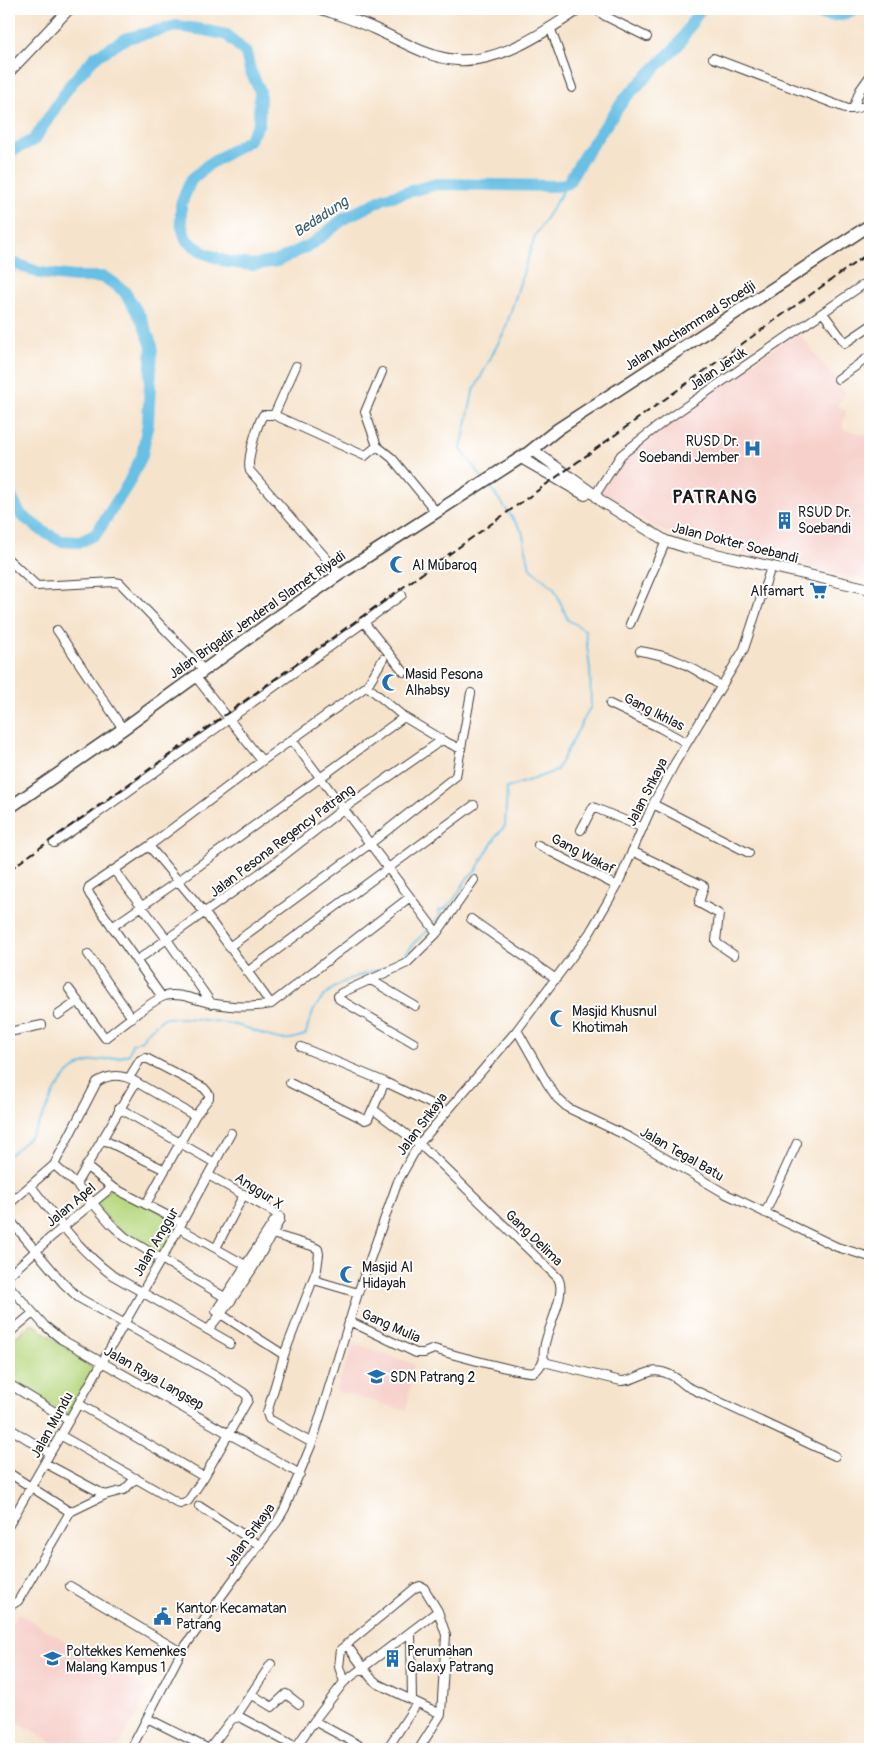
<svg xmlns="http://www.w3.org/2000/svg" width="879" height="1758" font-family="Pangolin,sans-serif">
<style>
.built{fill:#f7d0cb}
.green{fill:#b7d880;stroke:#6a7a4e}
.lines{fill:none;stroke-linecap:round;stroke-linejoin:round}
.stream{stroke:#67c0e5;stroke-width:2}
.river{stroke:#67c0e5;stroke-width:12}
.minor-casing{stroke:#3d3a36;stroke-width:10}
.secondary-casing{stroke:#3d3a36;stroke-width:12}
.primary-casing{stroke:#3d3a36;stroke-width:14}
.minor{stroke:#fff;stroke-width:8}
.secondary{stroke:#fff;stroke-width:10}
.primary{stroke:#fff;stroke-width:11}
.rail{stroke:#1c1c1c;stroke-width:2;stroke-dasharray:8 4;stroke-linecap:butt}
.labels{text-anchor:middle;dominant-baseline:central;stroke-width:4;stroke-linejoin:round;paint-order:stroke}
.street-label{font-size:14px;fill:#1c1c1c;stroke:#fff}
.poi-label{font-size:14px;fill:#1c1c1c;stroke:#fff;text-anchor:start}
.water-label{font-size:15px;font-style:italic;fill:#3a5e6c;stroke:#fff}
.district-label{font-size:19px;font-weight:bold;letter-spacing:1px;fill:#1c1c1c;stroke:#fff}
</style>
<rect width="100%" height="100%" fill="#fff"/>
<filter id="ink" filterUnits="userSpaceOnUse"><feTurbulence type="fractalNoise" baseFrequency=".02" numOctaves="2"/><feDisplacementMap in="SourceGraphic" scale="10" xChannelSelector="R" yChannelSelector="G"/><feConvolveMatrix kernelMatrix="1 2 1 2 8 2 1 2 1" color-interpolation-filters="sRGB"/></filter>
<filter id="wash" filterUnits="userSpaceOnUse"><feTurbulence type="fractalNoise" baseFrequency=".0096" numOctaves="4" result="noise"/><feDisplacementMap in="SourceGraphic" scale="20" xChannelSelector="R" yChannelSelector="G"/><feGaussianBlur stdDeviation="1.12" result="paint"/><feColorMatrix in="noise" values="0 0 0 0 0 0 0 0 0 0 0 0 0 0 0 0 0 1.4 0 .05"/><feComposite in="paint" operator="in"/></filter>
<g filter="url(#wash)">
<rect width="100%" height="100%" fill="#f6e3cb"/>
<path class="built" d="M798,332L846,393L837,405L846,411L842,429L870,436V581L721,549L658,529L600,492L619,463L682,412Z
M354,1343L414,1364L406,1411L336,1391Z
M18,1613L149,1691L118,1749H66L9,1718V1627Z"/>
<path class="green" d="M113,1187L181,1223L161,1259L125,1236L93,1203Z
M32,1323L94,1369L68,1415L9,1382V1343Z"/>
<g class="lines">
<path class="stream" d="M482,478L461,449L473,392L505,330L535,236L568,183
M434,923L440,917L439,910H443L453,901L468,877L476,870L497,835L505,826L507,788L556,771L591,706L590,669L585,630L568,620L554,588L530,568L522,531L487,483
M9,1155C17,1149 26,1142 32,1134C48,1114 52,1085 74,1069C90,1057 112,1062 129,1054L132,1044L142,1040L146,1033L164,1018C184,1017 221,1021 240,1026C266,1033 279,1047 306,1034C312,1001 330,985 361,975C372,971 387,969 398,962C405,957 409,949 415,942C420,937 425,934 429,929"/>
<path class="river" d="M810,9C824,18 840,17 855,9
M9,152L34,140L70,85L95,57L127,38L177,26L204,30L227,35L246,53L250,70L260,91L259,123L249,140L208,165L191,180L181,204V223L186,240L204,253L228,262L252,265L277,261L312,244L345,218L385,198L437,184L558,186L568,183L584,156L625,98L679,44L700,9
M9,261L40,273L74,277H104L124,291L141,318L152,346L148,423L142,456L128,484L96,534L80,542L61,541L44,532L21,515L9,494"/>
</g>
</g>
<g filter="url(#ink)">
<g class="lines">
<defs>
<path id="minor" d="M596,9L605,16L647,37
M550,27L572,88
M713,58L848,109H853L870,105
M853,109L860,90L870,76
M823,313L845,343L870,326
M382,372L365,412L377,446L392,458L437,513
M838,379L870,356
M274,415L296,366
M595,495L621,455L666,420L870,280
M9,560L37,586L115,582L120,583L204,670
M340,574L250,471C246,461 257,425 263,415H274L365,456L377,446
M363,621L404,672
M630,624L666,541
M57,630L123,729
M640,651C677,657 690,666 721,686
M195,676L262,761
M367,686L404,717L442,740L461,749
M870,700V701
M610,704L660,728L687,743
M292,740L437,933
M653,804L749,853
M581,830L593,807L643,828
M54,843L94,816L402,595
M538,845L617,886
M149,846L205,913L271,1004L410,897
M632,851L704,886L699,903L719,914L716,941L718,944L734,955
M114,870L166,938L212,1004
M471,919L556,979
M112,927L178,881L404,717
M229,947L371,843L456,776L471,693
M88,954L132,1018
M136,961L274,863L343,809L442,740
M247,972L474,805
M371,980L415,1006
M69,989L105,1038C117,1029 153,999 165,996C178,992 196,1000 210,1003C230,1007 251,1008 271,1004
M162,997L90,895L88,891L89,887L149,846L262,761L367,686L383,659
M58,1015L78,1001
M517,1030L547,1083L557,1098L568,1108L629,1137L726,1194L837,1247L870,1257
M9,1032L42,1025
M414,1043L339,999L338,996L341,993L407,963L437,933L474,880
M301,1047L385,1082L446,1111
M129,1078L140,1060L146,1058L204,1088L209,1094V1098L195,1116L146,1204
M290,1083L365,1120L368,1119L372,1110H374L419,1144L438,1161L558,1278C569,1297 539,1339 544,1360L548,1363L621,1381C632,1381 638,1376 647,1373C662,1367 676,1377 686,1386L835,1456
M119,1108L215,1163
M373,1109L385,1082
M102,1139L165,1170
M54,1165L76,1184L111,1224L125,1237L231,1301
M86,1166L112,1187
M76,1184L136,1082L195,1116
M31,1186C56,1218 79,1250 112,1275L229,1342L230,1344
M9,1204L54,1165L97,1082C109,1074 123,1074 136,1082
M765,1213L797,1143
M278,1215L216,1311L284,1355
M9,1219L63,1283L79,1298L214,1374L244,1393L247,1396L248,1400L204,1477L79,1404
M179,1228L251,1268
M272,1234L312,1246L318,1249L319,1254L317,1269L284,1355L267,1413L269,1419L312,1443
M216,1248L244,1194
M9,1275L50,1238L112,1187L182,1223
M314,1280L358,1293
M9,1286L45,1326L61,1339L300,1474
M349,1321L416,1353H424L434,1349C447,1353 526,1375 534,1372C538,1371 541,1364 544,1360
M208,1330L231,1301L253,1268L280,1220V1217L272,1211L208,1175
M9,1333L33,1313
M9,1384L68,1420
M9,1428L50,1453
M60,1435L180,1504L188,1501L204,1477
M45,1463L105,1495
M9,1473L70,1512L18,1601L13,1604
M199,1506L259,1545
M70,1512L105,1495L124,1490L136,1478
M9,1525L179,1228L231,1133
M70,1586L181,1652
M411,1632L412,1700
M346,1644L371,1678L378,1684L441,1714
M251,1694L272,1707L286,1694L299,1704
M147,1718L209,1749L232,1719L240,1717L300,1749
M235,1718L271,1664
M314,1721L366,1749
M296,1747L314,1721L344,1682L438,1611L424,1588L420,1586L415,1588L341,1649L339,1667L344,1682
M131,1749L181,1652L244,1565L277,1522L285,1508L312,1443L358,1293L398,1181L419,1144L517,1030L589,934L617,886L653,804L675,763L744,649L771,567
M387,1749L417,1703
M419,1749L441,1714L446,1635L438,1611"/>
<path id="secondary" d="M322,9C339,15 358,21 375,29C402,41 428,58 457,60C500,63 545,32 579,9
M9,72L69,9
M533,450L595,495L602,502L666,541L685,547L870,589
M521,458L585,495"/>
<path id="primary" d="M9,808L123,729L276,618L340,574L528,453L558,429L870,225"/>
</defs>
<use href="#minor" class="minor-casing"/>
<use href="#secondary" class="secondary-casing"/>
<use href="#primary" class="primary-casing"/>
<use href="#minor" class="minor"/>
<use href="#secondary" class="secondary"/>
<use href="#primary" class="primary"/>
<path class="rail" d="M9,870L870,252"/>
</g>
</g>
<defs>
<symbol id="hospital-bare" viewBox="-9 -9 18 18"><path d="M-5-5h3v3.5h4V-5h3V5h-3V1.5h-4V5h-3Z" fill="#1f6fb2" stroke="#fff" stroke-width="2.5" paint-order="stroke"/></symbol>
<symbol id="building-bare" viewBox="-9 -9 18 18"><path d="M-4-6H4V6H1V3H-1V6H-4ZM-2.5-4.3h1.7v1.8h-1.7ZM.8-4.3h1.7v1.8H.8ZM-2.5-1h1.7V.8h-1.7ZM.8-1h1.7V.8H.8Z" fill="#1f6fb2" stroke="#fff" stroke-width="2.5" paint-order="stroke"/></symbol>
<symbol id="mosque-bare" viewBox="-9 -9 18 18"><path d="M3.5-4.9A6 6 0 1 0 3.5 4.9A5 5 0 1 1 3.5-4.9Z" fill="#1f6fb2" stroke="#fff" stroke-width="2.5" paint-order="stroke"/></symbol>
<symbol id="supermarket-bare" viewBox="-9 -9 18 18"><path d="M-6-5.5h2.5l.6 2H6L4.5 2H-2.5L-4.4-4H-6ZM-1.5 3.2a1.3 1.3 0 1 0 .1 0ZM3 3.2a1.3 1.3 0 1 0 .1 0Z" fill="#1f6fb2" stroke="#fff" stroke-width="2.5" paint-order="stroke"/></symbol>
<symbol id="school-bare" viewBox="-9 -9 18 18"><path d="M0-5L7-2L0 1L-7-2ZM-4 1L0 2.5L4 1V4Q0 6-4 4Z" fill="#1f6fb2" stroke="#fff" stroke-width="2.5" paint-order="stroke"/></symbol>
<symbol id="civic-bare" viewBox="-9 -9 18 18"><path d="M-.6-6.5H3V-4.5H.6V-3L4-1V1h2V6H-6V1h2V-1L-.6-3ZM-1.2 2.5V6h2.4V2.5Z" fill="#1f6fb2" stroke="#fff" stroke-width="2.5" paint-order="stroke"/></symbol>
<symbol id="university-bare" viewBox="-9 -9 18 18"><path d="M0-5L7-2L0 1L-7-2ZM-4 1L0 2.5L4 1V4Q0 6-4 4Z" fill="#1f6fb2" stroke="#fff" stroke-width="2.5" paint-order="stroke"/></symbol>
</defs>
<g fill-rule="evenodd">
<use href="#hospital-bare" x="740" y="436" width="25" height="25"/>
<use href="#building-bare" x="772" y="508" width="25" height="25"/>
<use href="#mosque-bare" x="386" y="552" width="25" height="25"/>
<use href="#supermarket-bare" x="806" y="578" width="25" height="25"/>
<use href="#mosque-bare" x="378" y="670" width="25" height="25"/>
<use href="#mosque-bare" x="546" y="1006" width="25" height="25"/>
<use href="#mosque-bare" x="336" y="1262" width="25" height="25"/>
<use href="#school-bare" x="364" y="1364" width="25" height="25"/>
<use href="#civic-bare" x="150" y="1604" width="25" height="25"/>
<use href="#university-bare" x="40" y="1646" width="25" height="25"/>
<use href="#building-bare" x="380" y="1646" width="25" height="25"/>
</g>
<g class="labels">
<g class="street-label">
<text transform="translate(690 326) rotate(-33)">Jalan Mochammad Sroedji</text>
<text transform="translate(718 369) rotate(-34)">Jalan Jeruk</text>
<text transform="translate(735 543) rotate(14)">Jalan Dokter Soebandi</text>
<text transform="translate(257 615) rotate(-35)">Jalan Brigadir Jenderal Slamet Riyadi</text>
<text transform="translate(654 712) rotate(27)">Gang Ikhlas</text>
<text transform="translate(647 792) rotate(-63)">Jalan Srikaya</text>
<text transform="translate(282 841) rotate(-37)">Jalan Pesona Regency Patrang</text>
<text transform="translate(583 854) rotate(28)">Gang Wakaf</text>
<text transform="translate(422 1124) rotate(-53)">Jalan Srikaya</text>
<text transform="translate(682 1154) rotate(30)">Jalan Tegal Batu</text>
<text transform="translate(259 1191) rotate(33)">Anggur X</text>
<text transform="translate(71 1205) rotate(-40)">Jalan Apel</text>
<text transform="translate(534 1238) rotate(44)">Gang Delima</text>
<text transform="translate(156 1242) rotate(-60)">Jalan Anggur</text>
<text transform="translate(391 1326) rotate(24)">Gang Mulia</text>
<text transform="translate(154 1378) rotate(30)">Jalan Raya Langsep</text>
<text transform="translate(52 1425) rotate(-61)">Jalan Mundu</text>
<text transform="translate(250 1535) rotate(-54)">Jalan Srikaya</text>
</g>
<g class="poi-label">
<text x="739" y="441" text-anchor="end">RUSD Dr.<tspan x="739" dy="16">Soebandi Jember</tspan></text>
<text x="798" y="512">RSUD Dr.<tspan x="798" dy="16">Soebandi</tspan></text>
<text x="412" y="565">Al Mubaroq</text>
<text x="804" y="591" text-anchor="end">Alfamart</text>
<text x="405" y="674">Masid Pesona<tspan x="405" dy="16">Alhabsy</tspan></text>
<text x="572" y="1011">Masjid Khusnul<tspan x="572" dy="16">Khotimah</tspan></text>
<text x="362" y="1267">Masjid Al<tspan x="362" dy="16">Hidayah</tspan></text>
<text x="390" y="1377">SDN Patrang 2</text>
<text x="176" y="1608">Kantor Kecamatan<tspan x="176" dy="16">Patrang</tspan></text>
<text x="66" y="1651">Poltekkes Kemenkes<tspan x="66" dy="16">Malang Kampus 1</tspan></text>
<text x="407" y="1651">Perumahan<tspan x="407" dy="16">Galaxy Patrang</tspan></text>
</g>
<g class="water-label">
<text transform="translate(321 217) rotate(-33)">Bedadung</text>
</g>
<g class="district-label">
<text x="715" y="497">PATRANG</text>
</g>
</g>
<rect width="879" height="1758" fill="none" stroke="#fff" stroke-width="30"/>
</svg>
